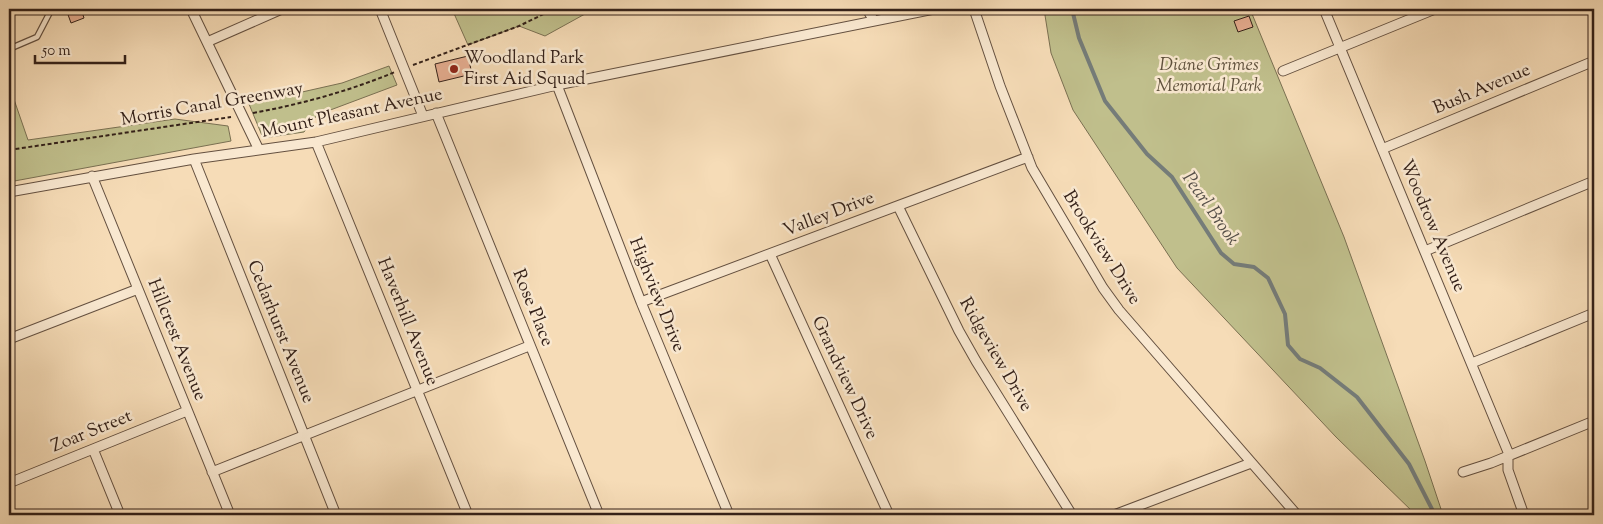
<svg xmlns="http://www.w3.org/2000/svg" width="1603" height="524" font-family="'Sorts Mill Goudy',serif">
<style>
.green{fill:#c0bf8c;stroke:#7a7052}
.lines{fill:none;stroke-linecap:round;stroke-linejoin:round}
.stream{stroke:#757c79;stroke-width:4}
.building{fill:#e7ae91;stroke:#342119}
.lane-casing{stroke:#645040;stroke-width:7}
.street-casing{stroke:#645040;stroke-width:11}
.path{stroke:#342119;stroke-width:2;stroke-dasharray:4 2.5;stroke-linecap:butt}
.lane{stroke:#f9e8d0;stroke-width:4.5}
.street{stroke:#f9e8d0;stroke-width:9}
.poi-dot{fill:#8f2418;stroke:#f9e8d0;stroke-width:2}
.labels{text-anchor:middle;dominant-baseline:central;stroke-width:5;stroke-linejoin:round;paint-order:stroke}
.poi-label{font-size:18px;fill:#342119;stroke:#f9e8d0;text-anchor:start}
.park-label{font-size:18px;font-style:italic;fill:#5e503c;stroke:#f9e8d0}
.street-label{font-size:18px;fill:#342119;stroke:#f9e8d0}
.water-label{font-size:19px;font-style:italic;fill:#554f49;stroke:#f9e8d0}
</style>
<rect width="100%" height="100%" fill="#f6dcb7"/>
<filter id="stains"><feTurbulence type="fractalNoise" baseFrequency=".004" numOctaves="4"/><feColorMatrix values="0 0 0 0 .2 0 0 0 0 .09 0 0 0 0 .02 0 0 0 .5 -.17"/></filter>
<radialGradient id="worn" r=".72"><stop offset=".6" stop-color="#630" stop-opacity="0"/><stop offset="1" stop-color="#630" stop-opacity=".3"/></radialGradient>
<path class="green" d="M452,9H594L545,36L519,26L468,45Z
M1044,9H1250L1344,237L1425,461L1443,515H1416L1336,437L1177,268L1073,110L1051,53Z
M389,66L397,85L317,115L304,132L263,138L249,104L342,83Z
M9,85L28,140L175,119L228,126L231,141L9,182Z"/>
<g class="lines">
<path class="stream" d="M1072,9L1079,38L1105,101L1147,154L1172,177L1221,253L1234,264L1254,267L1268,278L1285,314L1288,345L1300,359L1320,368L1357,397L1409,464L1435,515"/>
</g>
<path class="building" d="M66,9H81L84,18L71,23Z
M1249,16L1253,27L1238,32L1234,21Z
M468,56L472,74L439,82L435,64Z"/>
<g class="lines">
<defs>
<path id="lane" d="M9,49L37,37L49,14L50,9"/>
<path id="street" d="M191,9L259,150
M380,9L423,116
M867,9L874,21
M974,9L1000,86L1032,168L1103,288L1119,310L1297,515
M1324,9L1508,452V470L1524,515
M207,42L282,9
M1283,71L1435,9
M557,85L641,302L729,515
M436,113L599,515
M316,142L468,515
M1382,149L1594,61
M194,159L336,515
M92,176L230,515
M9,192L194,159L316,142L557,85L934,9
M898,206L959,331L976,361L1072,515
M1425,251L1594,181
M770,254L889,515
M641,302L1028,157
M9,339L138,289
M1472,363L1594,313
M93,449L120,515
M212,472L529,346
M1463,472L1491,463L1594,421
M9,483L187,411
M9,514V515
M1114,515L1251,463"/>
</defs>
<use href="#lane" class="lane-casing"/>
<use href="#street" class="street-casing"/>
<path class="path" d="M413,65L519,26L554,9
M253,113C302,104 349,91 395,72
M9,150L231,117"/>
<use href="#lane" class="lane"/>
<use href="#street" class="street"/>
</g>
<circle class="poi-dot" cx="454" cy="69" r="5"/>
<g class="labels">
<g class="poi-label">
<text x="464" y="59">Woodland Park<tspan x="464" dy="21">First Aid Squad</tspan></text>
</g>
<g class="park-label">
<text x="1209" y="66">Diane Grimes<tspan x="1209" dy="21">Memorial Park</tspan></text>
</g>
<g class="street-label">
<text transform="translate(1482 90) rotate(-23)">Bush Avenue</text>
<text transform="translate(212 105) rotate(-10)">Morris Canal Greenway</text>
<text transform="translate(352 114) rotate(-12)">Mount Pleasant Avenue</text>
<text transform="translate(829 215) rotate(-21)">Valley Drive</text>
<text transform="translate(1432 226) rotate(67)">Woodrow Avenue</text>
<text transform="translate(1101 248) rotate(58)">Brookview Drive</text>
<text transform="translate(656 295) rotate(68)">Highview Drive</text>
<text transform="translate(532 308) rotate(68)">Rose Place</text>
<text transform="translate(407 322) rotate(68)">Haverhill Avenue</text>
<text transform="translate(280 332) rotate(68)">Cedarhurst Avenue</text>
<text transform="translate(176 340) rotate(68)">Hillcrest Avenue</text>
<text transform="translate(995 355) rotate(60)">Ridgeview Drive</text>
<text transform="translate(844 378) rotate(65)">Grandview Drive</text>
<text transform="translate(92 432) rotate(-22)">Zoar Street</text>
</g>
<g class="water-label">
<text transform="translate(1210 209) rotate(55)">Pearl Brook</text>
</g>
</g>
<rect width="1603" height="524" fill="none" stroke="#f6dcb7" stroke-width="30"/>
<rect x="10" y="10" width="1583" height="504" fill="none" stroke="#342119" stroke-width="2.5"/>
<rect x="15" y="15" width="1573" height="494" fill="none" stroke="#342119"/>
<path d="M35 55v8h90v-8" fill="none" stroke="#342119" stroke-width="2.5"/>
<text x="42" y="55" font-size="15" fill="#342119" stroke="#f9e8d0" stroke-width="4" paint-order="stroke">50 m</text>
<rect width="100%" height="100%" filter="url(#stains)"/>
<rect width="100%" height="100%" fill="url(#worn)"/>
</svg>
